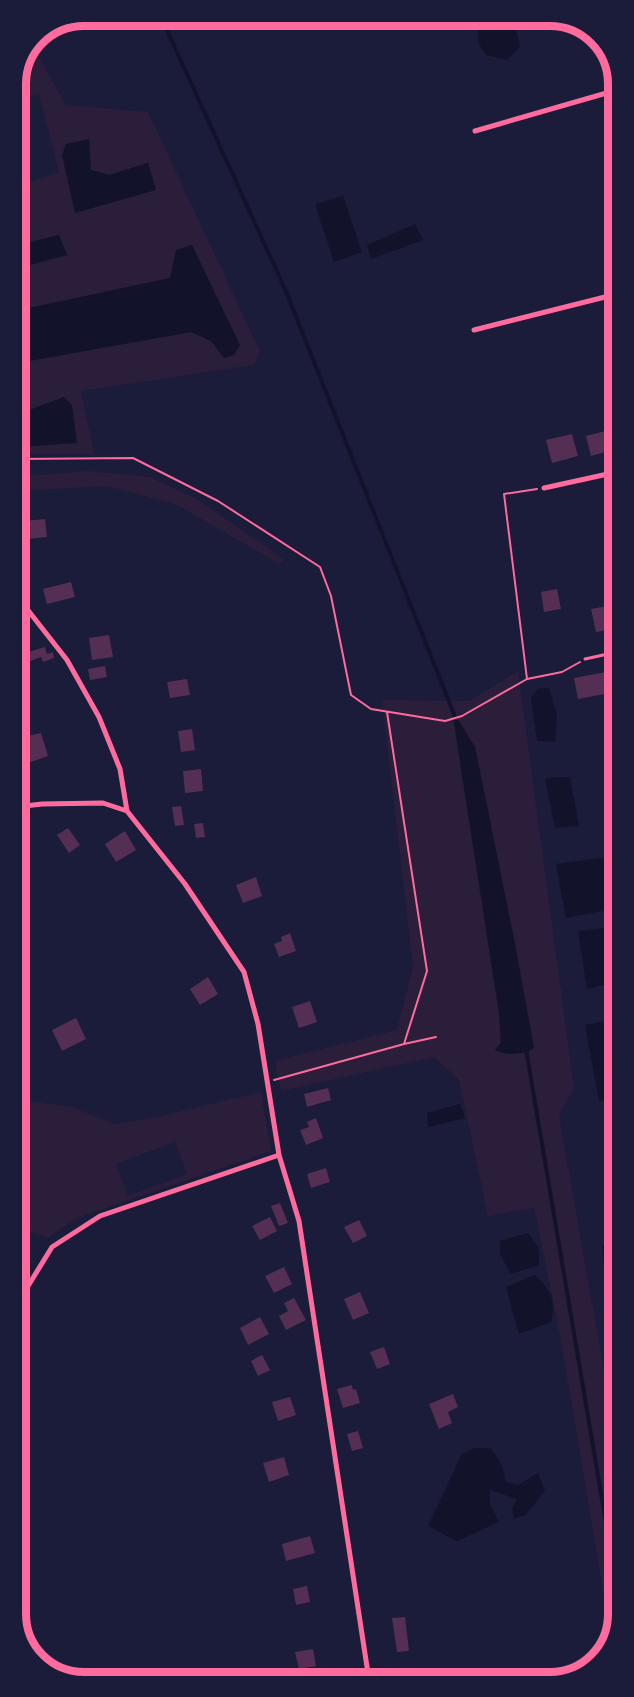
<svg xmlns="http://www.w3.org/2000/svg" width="634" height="1697" font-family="'Roboto Condensed',sans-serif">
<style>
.green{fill:#2a1e3b;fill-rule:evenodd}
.water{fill:#12122b}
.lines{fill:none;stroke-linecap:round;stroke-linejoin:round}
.stream{stroke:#12122b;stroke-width:4}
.building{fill:#542f53}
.path{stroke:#ff6b9d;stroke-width:2}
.service{stroke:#ff6b9d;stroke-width:3}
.minor{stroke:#ff6b9d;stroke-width:5}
.rim{fill:none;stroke:#ff6b9d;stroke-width:8}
</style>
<rect width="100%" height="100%" fill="#1b1b3a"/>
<path class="green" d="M31,44L66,105L148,112L260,351L254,365L81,391L94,454H16V447L76,443L64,397L16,415V356L24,361L191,332L211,341L176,250L171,278L15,311V269L67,255L59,235L15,246V187L59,172L39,94L15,101V80ZM89,139L90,170L109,175L148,163L75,213Z
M87,471L150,477L197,499L285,560L280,564L177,505L107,486L16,491V477Z
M518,671L574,1088L559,1116L619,1456V1614L613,1632L610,1631L559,1330L534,1208L488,1216L459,1080L434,1057L281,1091L275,1061L397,1030L413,967L382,700L469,701ZM456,737L475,747L514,939L534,1048L495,1049L501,1044L499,1013Z
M261,1092L271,1151L74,1219L48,1238L17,1227V1099L72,1107L115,1124L156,1117ZM175,1142L187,1174L128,1196L116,1164Z"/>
<path class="water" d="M477,15H513L520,47L507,60L486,55L479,44Z
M89,139L91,170L109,175L148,163L156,190L75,213L62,155L66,144Z
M343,196L362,252L334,262L315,204Z
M415,224L423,240L371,259L367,245Z
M59,235L67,255L15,269V246Z
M192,245L240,345L234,355L224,358L211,341L191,332L24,362L16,356L15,311L170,278L176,250Z
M64,397L72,405L77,443L16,447V415Z
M539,688H549L557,716L555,742L537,741L531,697Z
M452,710L475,747L514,939L534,1048C524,1055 505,1056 495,1050L501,1043L499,1013Z
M570,777L579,826L555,828L545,778Z
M608,857L613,909L566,918L556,864Z
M605,928L615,982L587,989L578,931Z
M618,1019V1099L599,1101L585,1025Z
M460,1104L465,1118L428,1127L427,1113Z
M528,1233L539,1248V1265L511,1274L500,1254V1241Z
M602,1246H618L619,1331L610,1330Z
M535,1275C551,1291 556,1300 551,1322L519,1334L506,1287Z
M475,1448H491L501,1463L506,1482L518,1485L538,1473L545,1491L525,1515L514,1519L512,1509L517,1499L490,1490V1504L499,1522L457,1541L428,1526L462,1454Z"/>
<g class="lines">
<path class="stream" d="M160,15L285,289L454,714
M526,1049L619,1600"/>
</g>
<path class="building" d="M617,428V455L610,457L609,451L591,456L586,436Z
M572,434L578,456L552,463L546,440Z
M45,519L47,537L27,539L24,521Z
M71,582L75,597L47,604L43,589Z
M557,589L561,609L544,612L541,592Z
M614,605L617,628L596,632L591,609Z
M109,635L113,657L92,660L89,638Z
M45,647L47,654L53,652L54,658L43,662L41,657L28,662L25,653Z
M105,666L107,677L90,680L88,669Z
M606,672L610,693L578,699L574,678Z
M187,679L190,695L170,698L167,682Z
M192,729L195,750L181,752L178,731Z
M41,733L48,756L25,764L17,738Z
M201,769L203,791L185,793L183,771Z
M181,806L184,825L175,826L172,807Z
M203,823L205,837L196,838L194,824Z
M19,825L28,845L16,851V826Z
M68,828L80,845L69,853L57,835Z
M125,831L136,850L116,862L105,844Z
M256,877L262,896L243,903L236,885Z
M290,933L296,951L279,957L274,944L282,941L281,937Z
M208,977L218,994L200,1005L190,989Z
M310,1001L317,1022L299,1028L292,1007Z
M76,1018L86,1039L62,1051L52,1030Z
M328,1088L331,1100L307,1107L304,1094Z
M316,1118L323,1138L306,1145L300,1130L309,1127L307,1122Z
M326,1168L330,1182L311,1188L307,1174Z
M280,1203L288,1223L279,1226L271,1206Z
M270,1217L277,1231L260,1240L252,1226Z
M359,1220L367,1236L353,1243L344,1227Z
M284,1267L292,1284L274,1293L265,1276Z
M360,1292L369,1313L353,1320L344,1299Z
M294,1298L306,1320L286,1330L279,1316L288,1311L284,1303Z
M260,1317L269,1334L248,1345L240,1328Z
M384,1347L390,1364L377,1369L370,1352Z
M262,1355L270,1370L258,1376L251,1361Z
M352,1385L353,1390L356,1389L360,1403L343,1408L337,1389Z
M453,1394L458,1407L448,1412L452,1423L439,1429L429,1404Z
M290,1397L296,1415L278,1421L272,1402Z
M358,1431L363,1448L352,1451L347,1434Z
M284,1457L289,1475L269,1482L263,1463Z
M310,1536L315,1553L286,1561L282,1544Z
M307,1586L310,1602L296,1605L293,1589Z
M405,1617L409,1651L397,1652L392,1618Z
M313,1649L316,1666L299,1669L295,1652Z
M336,1673L337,1681H319L318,1676Z"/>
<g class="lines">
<path class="path" d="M16,459L133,458L218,501L320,567L331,596L351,695L371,709L445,721L462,716L527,679L562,672L580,662
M527,679L504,494L537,489
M387,712L427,971L404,1044
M274,1080L404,1044L436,1037"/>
<path class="service" d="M585,659L617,652"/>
<path class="minor" d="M475,131L617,90
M474,330L617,294
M544,488L617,472
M16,592L27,609L67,660L99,717L120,769L127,811L185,884L244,972L258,1024L279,1155L299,1221L369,1680
M16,807L42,804L103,803L127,811
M17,1304L52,1247L100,1216L279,1155"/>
</g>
<path d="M0 0H634V1697H0ZM84 26H550A58 58 0 0 1 608 84V1614A58 58 0 0 1 550 1672H84A58 58 0 0 1 26 1614V84A58 58 0 0 1 84 26Z" fill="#1b1b3a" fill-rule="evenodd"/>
<path class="rim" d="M84 26H550A58 58 0 0 1 608 84V1614A58 58 0 0 1 550 1672H84A58 58 0 0 1 26 1614V84A58 58 0 0 1 84 26Z"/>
</svg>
